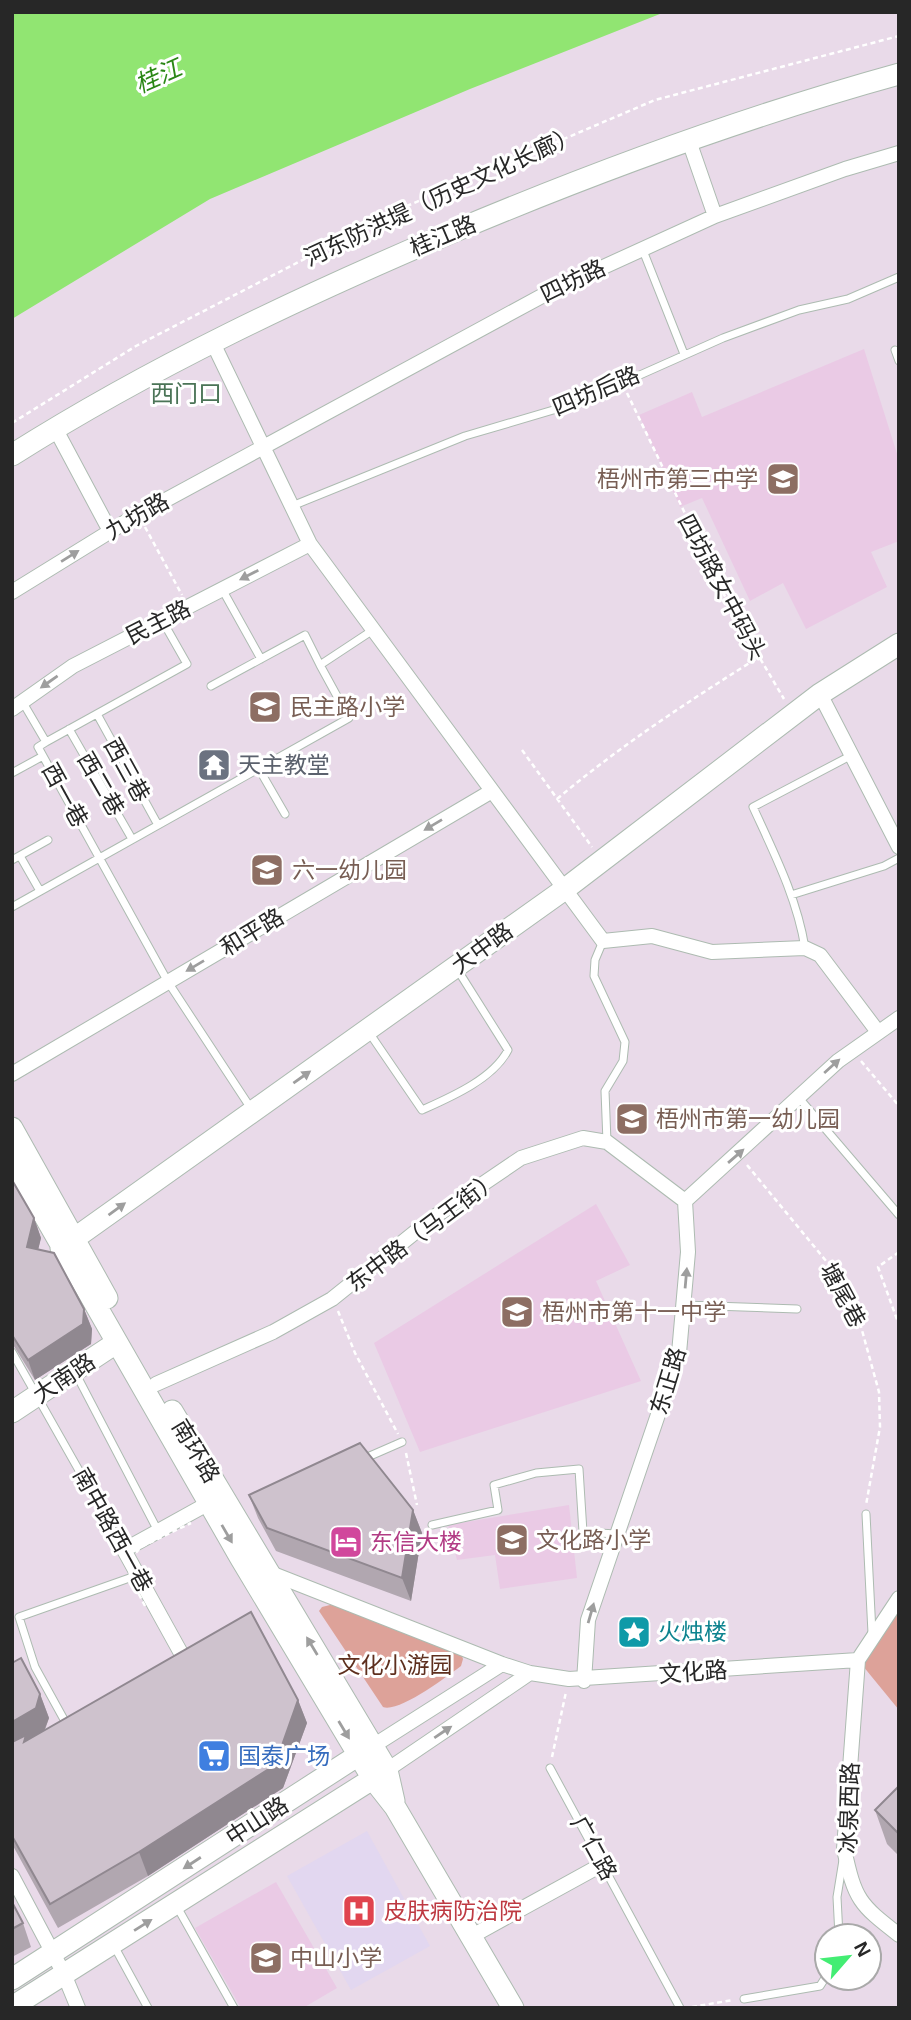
<svg xmlns="http://www.w3.org/2000/svg" width="911" height="2020" font-family="Helvetica,'Noto Sans SC',sans-serif">
<style>
.education{fill:#eacae5}
.medical{fill:#e2d7f0}
.green{fill:#dda299}
.water{fill:#91e572}
.lines{fill:none;stroke-linecap:round;stroke-linejoin:round}
.lane-casing{stroke:#adbbb1;stroke-width:9}
.street-casing{stroke:#adbbb1;stroke-width:16}
.secondary-casing{stroke:#adbbb1;stroke-width:23}
.path{stroke:#fff;stroke-width:2.5;stroke-dasharray:5 3.5;stroke-linecap:butt}
.lane{stroke:#fff;stroke-width:7}
.street{stroke:#fff;stroke-width:14}
.secondary{stroke:#fff;stroke-width:21}
.path-bridge{stroke:#fff;stroke-width:2.5;stroke-dasharray:5 3.5;stroke-linecap:butt}
.wall{fill:#b1a7b0}
.shaded-wall{fill:#908890}
.building{fill:#cec2cd;stroke:#908890;stroke-width:2}
.oneway{fill:#9e9e9e}
.labels{text-anchor:middle;dominant-baseline:central;stroke-width:6;stroke-linejoin:round;paint-order:stroke}
.street-label{font-size:23px;fill:#272727;stroke:#fff}
.education-label{font-size:23px;fill:#785e54;stroke:#fff;text-anchor:start}
.worship-label{font-size:23px;fill:#5b616d;stroke:#fff;text-anchor:start}
.hotel-label{font-size:23px;fill:#b23c85;stroke:#fff;text-anchor:start}
.culture-label{font-size:23px;fill:#0d838f;stroke:#fff;text-anchor:start}
.park-label{font-size:23px;fill:#5e2f1e;stroke:#fff}
.shop-label{font-size:23px;fill:#366cbe;stroke:#fff;text-anchor:start}
.health-label{font-size:23px;fill:#be3a42;stroke:#fff;text-anchor:start}
.water-label{font-size:24px;font-style:italic;fill:#2b8716;stroke:#fff}
.neighbourhood-label{font-size:24px;fill:#4b7457;stroke:#fff}
</style>
<rect width="100%" height="100%" fill="#e9dae9"/>
<path class="education" d="M864,349L899,460V541L871,552L887,587L806,629L783,583L750,601L702,498L680,507L639,415L692,392L702,417Z
M596,1204L630,1265L596,1281L641,1381L420,1452L374,1343Z
M569,1505L577,1578L500,1589L495,1555L457,1560L448,1525Z
M276,1882L337,1988L303,2008H241L195,1928Z"/>
<path class="medical" d="M367,1831L430,1946L351,1990L287,1876Z"/>
<path class="green" d="M899,1598V1710L858,1660Z
M334,1604L461,1653L463,1659L461,1666C446,1677 399,1713 383,1707L319,1611L322,1607Z"/>
<path class="water" d="M12,12H665L470,89L210,199L12,319Z"/>
<g class="lines">
<defs>
<path id="lane" d="M642,248L684,354
M895,350L899,361
M292,506L465,436L577,403L723,338L799,310L848,299L899,277
M222,589L261,659
M211,686L305,635L320,665
M22,701L46,742L38,747L168,982L252,1110
M97,714L158,825
M69,729L132,839
M46,742L187,664L162,620
M259,769L285,814
M12,773L43,756
M20,856L40,891
M12,860L48,840
M791,895L884,866L899,858
M12,907L349,718L320,665L373,630
M603,941L595,960L594,976L625,1042L623,1061L605,1091L607,1142
M805,948C797,898 774,853 753,807L852,755
M368,1031L422,1110C451,1097 493,1079 508,1050L457,969
M799,1098L899,1215
M684,1305L797,1309
M12,1352L124,1550
M76,1374L158,1531
M363,1459L402,1442
M866,1514L872,1633
M432,1525L498,1510L494,1485L536,1473L579,1469L583,1532L616,1534
M67,1725L35,1667L19,1617L138,1575
M550,1768L680,2008
M176,1905L234,2008
M839,1936L837,1897L843,1860
M113,1944L148,2008
M744,1999L820,1986L827,1975"/>
<path id="street" d="M688,138L715,216
M212,341L310,544L603,941L652,936L712,952L805,948L820,955L878,1032
M55,428L110,531
M12,592L127,521L553,290L715,216L845,169L899,153
M820,694L899,847
M12,709L73,666L310,544
M12,1074L492,791
M685,1201L838,1061L899,1018
M156,1384L273,1332L332,1299L434,1217L521,1158L583,1138L607,1142L685,1201
M268,1572L502,1664L530,1673L569,1679L858,1660
M899,1598L858,1660L844,1849C855,1900 859,1904 899,1935
M187,1664L124,1550L209,1503
M584,1681L588,1620L679,1353L688,1252L685,1201
M373,1746L502,1664
M387,1770L530,1673
M12,1876L64,1974L78,2008
M472,1936L603,1864"/>
<path id="secondary" d="M12,455C153,366 302,296 455,231C600,170 747,116 899,74
M12,1128L107,1298
M12,1159L240,1557L373,1779L395,1807L513,2008
M61,1248L565,889L820,694L899,644
M172,1411L387,1770L394,1801
M12,1412L116,1343
M12,1979L371,1747
M12,2007L385,1771"/>
</defs>
<use href="#lane" class="lane-casing"/>
<use href="#street" class="street-casing"/>
<use href="#secondary" class="secondary-casing"/>
<path class="path" d="M627,393L731,609L784,699
M12,423L136,346L407,206L655,100L899,36
M145,527L182,595
M522,750L592,847
M557,799C621,745 689,701 759,657
M861,1061L899,1106
M747,1165L836,1273L860,1323L879,1392L880,1427L866,1505
M899,1252L878,1267L899,1325
M338,1311L355,1353L398,1434
M406,1453L417,1505
M552,1757L566,1692
M692,2007L733,2000"/>
<use href="#lane" class="lane"/>
<use href="#street" class="street"/>
<use href="#secondary" class="secondary"/>
<path class="path-bridge" d="M145,1606L130,1577L129,1561L141,1547L191,1523"/>
</g>
<path class="wall" d="M12,1180L34,1218L41,1238L38,1249L84,1309L92,1329L91,1344L35,1380L12,1343Z
M249,1495L413,1510L422,1533L411,1601L276,1551L258,1518Z
M12,1663L40,1694L49,1718L45,1730L298,1700L307,1723L283,1788L148,1876L58,1928L12,1844Z
M899,1786V1856L887,1844L875,1810Z
M12,1902L23,1923L31,1947L12,1957Z"/>
<path class="shaded-wall" d="M34,1218L41,1238L34,1267L27,1247Z
M84,1309L92,1329L91,1344L35,1380L28,1360Z
M413,1510L422,1533L411,1601L402,1578Z
M40,1694L49,1718L44,1731L12,1751V1722Z
M298,1700L307,1723L283,1788L148,1876L139,1852Z"/>
<path class="building" d="M12,1180L34,1218L27,1247L54,1253L84,1309L83,1324L28,1360L12,1335Z
M360,1443L413,1510L402,1578L267,1528L249,1495Z
M251,1612L298,1700L275,1765L139,1852L50,1904L12,1836V1742L26,1735L24,1742Z
M21,1658L40,1694L36,1708L12,1722V1663Z
M899,1786V1834L875,1810Z
M12,1902L23,1923L12,1929Z"/>
<defs><path id="oneway-solid" d="M-6-.8H1V-3.2L6.5 0L1 3.2V.8H-6Z" transform="scale(1.75)"/></defs>
<g class="oneway">
<use href="#oneway-solid" transform="translate(70 556) rotate(-32)"/>
<use href="#oneway-solid" transform="translate(249 575) rotate(153)"/>
<use href="#oneway-solid" transform="translate(49 682) rotate(145)"/>
<use href="#oneway-solid" transform="translate(433 825) rotate(149)"/>
<use href="#oneway-solid" transform="translate(195 966) rotate(149)"/>
<use href="#oneway-solid" transform="translate(832 1066) rotate(-42)"/>
<use href="#oneway-solid" transform="translate(302 1077) rotate(-35)"/>
<use href="#oneway-solid" transform="translate(736 1156) rotate(-41)"/>
<use href="#oneway-solid" transform="translate(117 1209) rotate(-36)"/>
<use href="#oneway-solid" transform="translate(686 1278) rotate(-85)"/>
<use href="#oneway-solid" transform="translate(227 1534) rotate(60)"/>
<use href="#oneway-solid" transform="translate(591 1613) rotate(-74)"/>
<use href="#oneway-solid" transform="translate(312 1646) rotate(-121)"/>
<use href="#oneway-solid" transform="translate(344 1730) rotate(59)"/>
<use href="#oneway-solid" transform="translate(443 1732) rotate(-34)"/>
<use href="#oneway-solid" transform="translate(192 1863) rotate(147)"/>
<use href="#oneway-solid" transform="translate(143 1925) rotate(-32)"/>
</g>
<defs>
<symbol id="school-square" viewBox="-11 -11 22 22"><rect x="-9" y="-9" width="18" height="18" rx="4" fill="#8d6e63" stroke="#fff"/><path d="M0-5L7-2L0 1L-7-2ZM-4 1L0 2.5L4 1V4Q0 6-4 4Z" fill="#fff"/></symbol>
<symbol id="temple-square" viewBox="-11 -11 22 22"><rect x="-9" y="-9" width="18" height="18" rx="4" fill="#6b7280" stroke="#fff"/><path d="M0-6L5-2H3V0L6.5 2.5H4V6H1.5V3h-3V6H-4V2.5H-6.5L-3 0V-2H-5Z" fill="#fff"/></symbol>
<symbol id="hotel-square" viewBox="-11 -11 22 22"><rect x="-9" y="-9" width="18" height="18" rx="4" fill="#d1479c" stroke="#fff"/><path d="M-6-4.5h1.5V1H6V5H4.5V3h-9V5H-6ZM-4 0a1.8 1.8 0 1 1 3.6 0ZM.5 0V-2.5h3Q6-2.5 6 0Z" fill="#fff"/></symbol>
<symbol id="sight-square" viewBox="-11 -11 22 22"><rect x="-9" y="-9" width="18" height="18" rx="4" fill="#0f9aa8" stroke="#fff"/><path d="M0-6L1.8-2.2L6-1.7L2.9 1.2L3.7 5.4L0 3.3L-3.7 5.4L-2.9 1.2L-6-1.7L-1.8-2.2Z" fill="#fff"/></symbol>
<symbol id="supermarket-square" viewBox="-11 -11 22 22"><rect x="-9" y="-9" width="18" height="18" rx="4" fill="#3f7fe0" stroke="#fff"/><path d="M-6-5.5h2.5l.6 2H6L4.5 2H-2.5L-4.4-4H-6ZM-1.5 3.2a1.3 1.3 0 1 0 .1 0ZM3 3.2a1.3 1.3 0 1 0 .1 0Z" fill="#fff"/></symbol>
<symbol id="hospital-square" viewBox="-11 -11 22 22"><rect x="-9" y="-9" width="18" height="18" rx="4" fill="#e0444e" stroke="#fff"/><path d="M-5-5h3v3.5h4V-5h3V5h-3V1.5h-4V5h-3Z" fill="#fff"/></symbol>
</defs>
<g fill-rule="evenodd">
<use href="#school-square" x="764" y="460" width="38" height="38"/>
<use href="#school-square" x="246" y="688" width="38" height="38"/>
<use href="#temple-square" x="195" y="746" width="38" height="38"/>
<use href="#school-square" x="248" y="851" width="38" height="38"/>
<use href="#school-square" x="613" y="1100" width="38" height="38"/>
<use href="#school-square" x="498" y="1293" width="38" height="38"/>
<use href="#school-square" x="493" y="1521" width="38" height="38"/>
<use href="#hotel-square" x="327" y="1523" width="38" height="38"/>
<use href="#sight-square" x="615" y="1613" width="38" height="38"/>
<use href="#supermarket-square" x="195" y="1737" width="38" height="38"/>
<use href="#hospital-square" x="340" y="1892" width="38" height="38"/>
<use href="#school-square" x="247" y="1939" width="38" height="38"/>
</g>
<g class="labels">
<g class="street-label">
<text transform="translate(441 196) rotate(-25)">河东防洪堤（历史文化长廊）</text>
<text transform="translate(443 236) rotate(-23)">桂江路</text>
<text transform="translate(573 281) rotate(-26)">四坊路</text>
<text transform="translate(596 391) rotate(-23)">四坊后路</text>
<text transform="translate(137 516) rotate(-30)">九坊路</text>
<text transform="translate(722 587) rotate(62)">四坊路女中码头</text>
<text transform="translate(158 622) rotate(-27)">民主路</text>
<text transform="translate(127 770) rotate(61)">西三巷</text>
<text transform="translate(101 784) rotate(60)">西二巷</text>
<text transform="translate(65 795) rotate(61)">西一巷</text>
<text transform="translate(252 932) rotate(-31)">和平路</text>
<text transform="translate(482 948) rotate(-36)">大中路</text>
<text transform="translate(423 1231) rotate(-37)">东中路（马王街）</text>
<text transform="translate(843 1295) rotate(62)">塘尾巷</text>
<text transform="translate(64 1378) rotate(-34)">大南路</text>
<text transform="translate(668 1381) rotate(-73)">东正路</text>
<text transform="translate(196 1451) rotate(59)">南环路</text>
<text transform="translate(113 1530) rotate(61)">南中路西一巷</text>
<text transform="translate(693 1672) rotate(-4)">文化路</text>
<text transform="translate(849 1808) rotate(-88)">冰泉西路</text>
<text transform="translate(257 1821) rotate(-33)">中山路</text>
<text transform="translate(594 1848) rotate(61)">广仁路</text>
</g>
<g class="education-label">
<text x="758" y="479" text-anchor="end">梧州市第三中学</text>
<text x="290" y="707">民主路小学</text>
<text x="292" y="870">六一幼儿园</text>
<text x="656" y="1119">梧州市第一幼儿园</text>
<text x="542" y="1312">梧州市第十一中学</text>
<text x="536" y="1540">文化路小学</text>
<text x="290" y="1958">中山小学</text>
</g>
<g class="worship-label">
<text x="238" y="765">天主教堂</text>
</g>
<g class="hotel-label">
<text x="370" y="1542">东信大楼</text>
</g>
<g class="culture-label">
<text x="658" y="1632">火烛楼</text>
</g>
<g class="park-label">
<text x="395" y="1665">文化小游园</text>
</g>
<g class="shop-label">
<text x="238" y="1756">国泰广场</text>
</g>
<g class="health-label">
<text x="384" y="1911">皮肤病防治院</text>
</g>
<g class="water-label">
<text transform="translate(158 76) rotate(-24)">桂江</text>
</g>
<g class="neighbourhood-label">
<text x="186" y="393">西门口</text>
</g>
</g>
<rect width="911" height="2020" fill="none" stroke="#272727" stroke-width="28"/>
<g transform="translate(848 1957) rotate(62)"><circle r="33" fill="#ffffff" stroke="#a9a9a9" stroke-width="2"/>
<path d="M0-5L12 26L0 18L-12 26Z" fill="#43ed73"/>
<text y="-10" font-size="19" font-weight="bold" text-anchor="middle" fill="#272727">N</text>
</g>
</svg>
